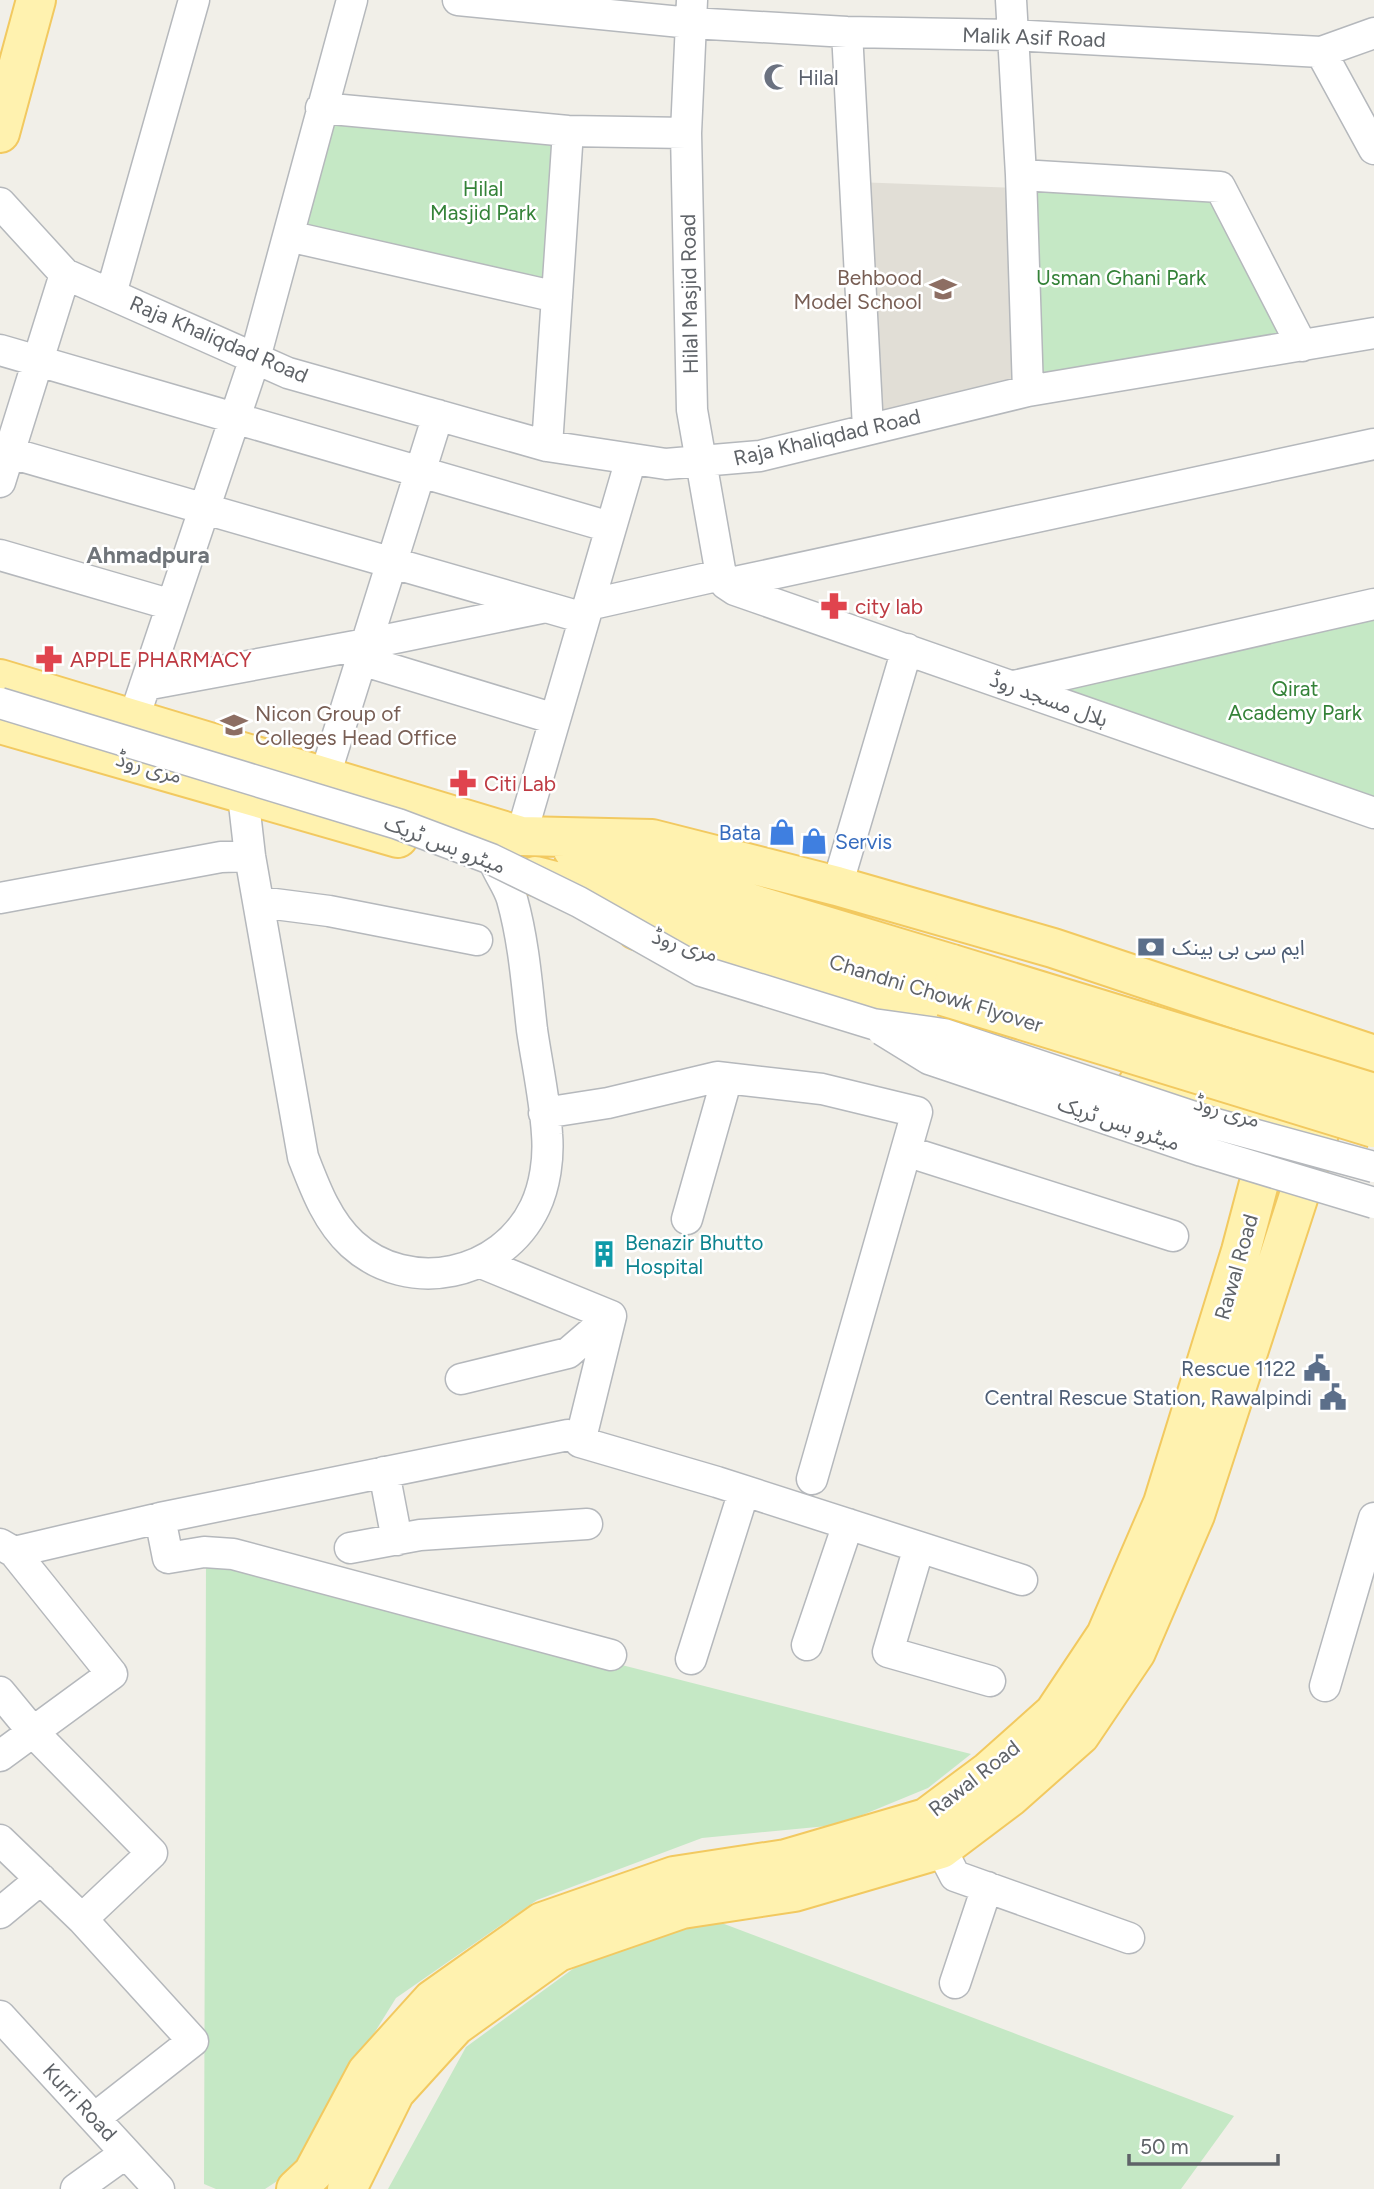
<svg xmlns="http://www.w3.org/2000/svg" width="1374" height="2189" font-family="Figtree,'Noto Sans Arabic',sans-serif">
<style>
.education{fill:#e1ded6}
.green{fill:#c5e8c5}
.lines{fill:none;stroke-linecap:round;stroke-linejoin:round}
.minor-casing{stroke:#b5b8bc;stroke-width:33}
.major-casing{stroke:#f2c960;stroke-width:42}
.minor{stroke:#fff;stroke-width:30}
.major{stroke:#fff2af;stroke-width:38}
.minor-bridge-casing{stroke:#b5b8bc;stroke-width:33;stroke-linecap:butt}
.major-bridge-casing{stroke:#f2c960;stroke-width:42;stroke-linecap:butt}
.minor-bridge{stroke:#fff;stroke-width:30}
.major-bridge{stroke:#fff2af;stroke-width:38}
.labels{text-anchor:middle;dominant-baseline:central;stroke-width:5;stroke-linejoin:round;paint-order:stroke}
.street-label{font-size:21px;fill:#5f6368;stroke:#fff}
.worship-label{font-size:21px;fill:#5b616d;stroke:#fff;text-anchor:start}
.park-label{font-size:21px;fill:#348238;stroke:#fff}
.education-label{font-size:21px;fill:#785e54;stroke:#fff;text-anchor:end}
.health-label{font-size:21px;fill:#be3a42;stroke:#fff;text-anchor:start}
.shop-label{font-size:21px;fill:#366cbe;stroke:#fff;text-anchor:end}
.service-label{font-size:21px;fill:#4e5e75;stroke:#fff;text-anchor:end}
.culture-label{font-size:21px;fill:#0d838f;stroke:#fff;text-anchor:start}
.neighbourhood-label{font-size:23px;font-weight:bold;fill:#70757a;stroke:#fff}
</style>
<rect width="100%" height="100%" fill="#f1efe8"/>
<path class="education" d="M855,182L1021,188L1028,391L868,428Z"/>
<path class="green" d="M321,108L568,131L557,297L288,236Z
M1021,175L1220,187L1302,346L1031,385Z
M1374,601V812L1014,686Z
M206,1559L971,1754L928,1788L838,1825L702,1838L537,1900L396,1998L347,2077L305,2163L265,2189H216L204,2184Z
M711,1919L1234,2116L1181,2189H388L466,2047L592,1955Z"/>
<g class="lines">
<defs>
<path id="minor" d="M458,0L691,23L847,32L1012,35L1321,52L1374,33
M692,0L686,133L692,410L721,575L726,584
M1011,0L1021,175L1028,391
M847,32L868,428
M1321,52L1374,149
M321,108L568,131L686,133
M1021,175L1220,187L1302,346
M0,203L65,274L288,373L547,446L666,464L760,456L1028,391L1374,333
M288,236L557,297
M111,294L194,0
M0,350L610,527
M547,446L568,131
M0,450L584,618
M0,482L65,274
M0,555L172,605
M726,584L735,590L1374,813
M726,584L1374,444
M588,605L721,575
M361,660L555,719
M145,685L366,644L541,608
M1014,686L1374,604
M139,703L255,358L352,0
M328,766L438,415
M243,795L250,856L303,1157C315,1188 327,1221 352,1244C409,1296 502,1276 535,1207C545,1186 549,1158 547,1134C545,1100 537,1064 532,1030C527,986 524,942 512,899C509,888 501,877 496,866
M521,836L631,459
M837,886L907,649
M0,898L221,857L250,856
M259,902L329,911L477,940
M544,1113L608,1103L717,1077L822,1089L917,1112L812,1479
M906,1151L1173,1236
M687,1219L727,1078
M479,1262L611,1316L580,1442L717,1482L1022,1580
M461,1379L568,1353L611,1316
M384,1472L397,1540
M160,1518L168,1558L204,1552L233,1554L611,1655
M0,1544L14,1552L160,1518L568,1435
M919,1547L888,1652L990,1681
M350,1548L420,1535L587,1524
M807,1645L848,1524
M691,1659L744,1491
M1325,1686L1374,1518
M0,1692L33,1732L152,1853L82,1919
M0,1756L112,1674L14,1552
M0,1840L82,1919L193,2041L96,2117
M941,1849L955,1876L1129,1938
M0,1913L41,1879
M955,1983L987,1887
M0,2016L159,2189
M76,2189L126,2153"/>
<path id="major" d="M0,133L36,0
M0,679L521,836L652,839L837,886L1053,948L1374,1055
M0,724L398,838
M573,850L952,964
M535,876L653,906L943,996
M636,930L945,1029
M1137,1085L1298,1131
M296,2189L313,2173L367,2072L432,2000L542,1922L674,1876L786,1859L926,1818L989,1771L1054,1713L1106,1635L1163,1503L1241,1251L1299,1032
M347,2189L395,2092L455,2026L558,1952L682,1909L794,1892L941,1849L1010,1797L1080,1735L1136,1652L1195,1515L1318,1137L1341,1045"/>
</defs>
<use href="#minor" class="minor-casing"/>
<use href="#major" class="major-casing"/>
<use href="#minor" class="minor"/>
<use href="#major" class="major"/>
<defs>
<path id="minor-bridge" d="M0,703L398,824L491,859L579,902L701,971L873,1024L944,1034L1212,1123L1374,1167
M882,1030L929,1059L1202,1151L1374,1203"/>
<path id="major-bridge" d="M952,964L1374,1093
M943,996L1374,1128"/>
</defs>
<use href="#minor-bridge" class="minor-bridge-casing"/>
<use href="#major-bridge" class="major-bridge-casing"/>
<use href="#minor-bridge" class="minor-bridge"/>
<use href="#major-bridge" class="major-bridge"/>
</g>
<defs>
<symbol id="mosque-bare" viewBox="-9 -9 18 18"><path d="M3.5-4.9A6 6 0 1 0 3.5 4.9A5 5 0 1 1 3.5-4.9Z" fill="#6b7280" stroke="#fff" stroke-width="2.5" paint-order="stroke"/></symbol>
<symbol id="school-bare" viewBox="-9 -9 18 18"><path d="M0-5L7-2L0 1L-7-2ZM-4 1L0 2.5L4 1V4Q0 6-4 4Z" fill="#8d6e63" stroke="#fff" stroke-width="2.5" paint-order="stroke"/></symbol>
<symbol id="pharmacy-bare" viewBox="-9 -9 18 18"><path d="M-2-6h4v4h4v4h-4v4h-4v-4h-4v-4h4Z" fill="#e0444e" stroke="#fff" stroke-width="2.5" paint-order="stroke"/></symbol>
<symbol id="university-bare" viewBox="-9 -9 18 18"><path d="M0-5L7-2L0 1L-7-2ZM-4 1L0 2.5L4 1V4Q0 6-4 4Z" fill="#8d6e63" stroke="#fff" stroke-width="2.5" paint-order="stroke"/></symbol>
<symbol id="shop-bare" viewBox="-9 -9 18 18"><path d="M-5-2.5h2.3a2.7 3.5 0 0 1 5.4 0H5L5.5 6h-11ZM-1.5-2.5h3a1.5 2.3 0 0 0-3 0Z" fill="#3f7fe0" stroke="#fff" stroke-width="2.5" paint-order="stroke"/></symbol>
<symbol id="bank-bare" viewBox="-9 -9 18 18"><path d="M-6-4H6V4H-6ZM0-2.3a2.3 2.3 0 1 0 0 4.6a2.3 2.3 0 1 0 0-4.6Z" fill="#5c6f8a" stroke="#fff" stroke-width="2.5" paint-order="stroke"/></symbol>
<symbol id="building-bare" viewBox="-9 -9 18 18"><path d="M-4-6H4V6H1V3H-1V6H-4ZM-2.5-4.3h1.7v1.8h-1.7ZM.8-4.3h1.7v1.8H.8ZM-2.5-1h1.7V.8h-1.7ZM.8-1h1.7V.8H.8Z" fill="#0f9aa8" stroke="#fff" stroke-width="2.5" paint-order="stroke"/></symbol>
<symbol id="civic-bare" viewBox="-9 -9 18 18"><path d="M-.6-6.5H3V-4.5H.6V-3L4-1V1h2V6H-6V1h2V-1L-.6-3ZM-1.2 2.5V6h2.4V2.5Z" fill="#5c6f8a" stroke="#fff" stroke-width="2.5" paint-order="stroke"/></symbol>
</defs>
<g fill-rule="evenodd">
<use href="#mosque-bare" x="758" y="58" width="38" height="38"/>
<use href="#school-bare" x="924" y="270" width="38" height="38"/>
<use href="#pharmacy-bare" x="815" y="587" width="38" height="38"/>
<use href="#pharmacy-bare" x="30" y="640" width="38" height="38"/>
<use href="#university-bare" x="215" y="706" width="38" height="38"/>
<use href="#pharmacy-bare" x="444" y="764" width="38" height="38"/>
<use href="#shop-bare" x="763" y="813" width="38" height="38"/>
<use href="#shop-bare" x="795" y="822" width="38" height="38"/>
<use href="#bank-bare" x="1132" y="928" width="38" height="38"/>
<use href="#building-bare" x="585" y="1235" width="38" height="38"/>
<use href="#civic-bare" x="1298" y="1349" width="38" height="38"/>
<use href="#civic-bare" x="1314" y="1378" width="38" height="38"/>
</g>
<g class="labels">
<g class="street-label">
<text transform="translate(1034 37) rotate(2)">Malik Asif Road</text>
<text transform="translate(689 294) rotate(-91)">Hilal Masjid Road</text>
<text transform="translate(219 339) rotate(23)">Raja Khaliqdad Road</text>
<text transform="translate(827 437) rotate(-13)">Raja Khaliqdad Road</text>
<text transform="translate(1049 699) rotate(20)">ہلال مسجد روڈ</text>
<text transform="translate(149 767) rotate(16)">مری روڈ</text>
<text transform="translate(445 844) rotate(21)">میٹرو بس ٹریک</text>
<text transform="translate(685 945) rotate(17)">مری روڈ</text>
<text transform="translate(936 993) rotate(17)">Chandni Chowk Flyover</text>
<text transform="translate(1227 1111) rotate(16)">مری روڈ</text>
<text transform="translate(1119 1123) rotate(19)">میٹرو بس ٹریک</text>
<text transform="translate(1236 1267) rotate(-74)">Rawal Road</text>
<text transform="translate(974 1778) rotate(-38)">Rawal Road</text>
<text transform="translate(80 2102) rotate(47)">Kurri Road</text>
</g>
<g class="worship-label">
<text x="798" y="77">Hilal</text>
</g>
<g class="park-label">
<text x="483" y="188">Hilal<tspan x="483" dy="24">Masjid Park</tspan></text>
<text x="1121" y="277">Usman Ghani Park</text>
<text x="1295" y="688">Qirat<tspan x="1295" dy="24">Academy Park</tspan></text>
</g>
<g class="education-label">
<text x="922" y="277">Behbood<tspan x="922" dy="24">Model School</tspan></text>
<text x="255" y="713" text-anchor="start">Nicon Group of<tspan x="255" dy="24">Colleges Head Office</tspan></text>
</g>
<g class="health-label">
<text x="855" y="606">city lab</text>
<text x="70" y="659">APPLE PHARMACY</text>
<text x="484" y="783">Citi Lab</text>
</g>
<g class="shop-label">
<text x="761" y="832">Bata</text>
<text x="835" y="841" text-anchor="start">Servis</text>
</g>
<g class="service-label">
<text x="1172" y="947" text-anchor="start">ایم سی بی بینک</text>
<text x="1296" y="1368">Rescue 1122</text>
<text x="1312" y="1397">Central Rescue Station, Rawalpindi</text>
</g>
<g class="culture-label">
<text x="625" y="1242">Benazir Bhutto<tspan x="625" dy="24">Hospital</tspan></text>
</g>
<g class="neighbourhood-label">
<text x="148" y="555">Ahmadpura</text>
</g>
</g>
<path d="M1129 2154v10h149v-10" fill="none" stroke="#5f6368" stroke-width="3.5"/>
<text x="1140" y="2154" font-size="21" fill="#5f6368" stroke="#ffffff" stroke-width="5" paint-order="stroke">50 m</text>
</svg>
